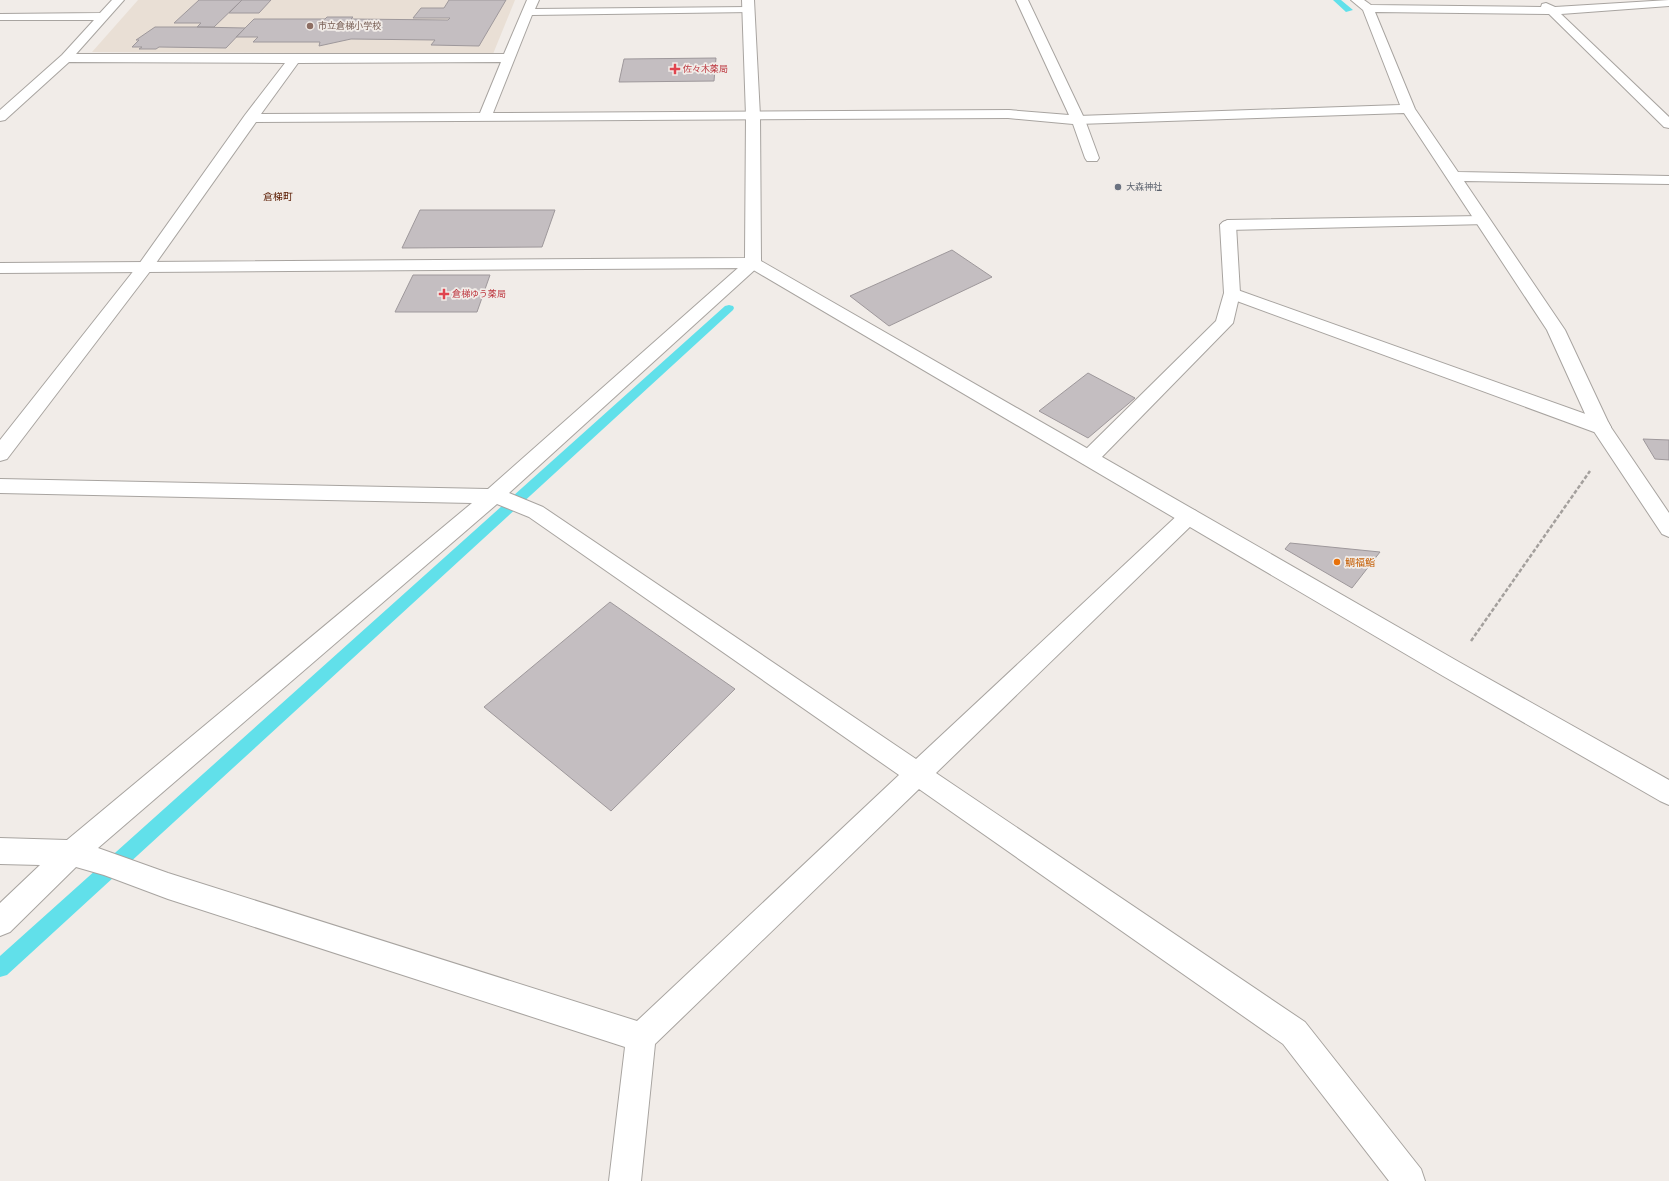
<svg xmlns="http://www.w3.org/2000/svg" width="1669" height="1181" font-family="'Roboto Condensed','Noto Sans JP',sans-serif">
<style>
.built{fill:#e9dfd5}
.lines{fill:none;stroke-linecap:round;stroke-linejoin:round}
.stream{fill:#61e0ea;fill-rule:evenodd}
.building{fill:#c4bec1;stroke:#9e989b}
.lane-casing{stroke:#a8a4a0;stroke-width:2}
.street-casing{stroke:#a8a4a0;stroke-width:2}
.secondary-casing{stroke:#a8a4a0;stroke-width:2}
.path{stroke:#a4a09d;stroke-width:2.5;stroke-dasharray:4 2;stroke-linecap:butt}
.lane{fill:#fff;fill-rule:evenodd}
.street{fill:#fff;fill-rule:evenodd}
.secondary{fill:#fff;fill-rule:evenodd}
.education-dot{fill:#8d6e63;stroke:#f1ece8;stroke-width:1.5}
.health-dot{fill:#e0444e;stroke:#f1ece8;stroke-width:1.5}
.worship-dot{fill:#6b7280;stroke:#f1ece8;stroke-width:1.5}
.food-dot{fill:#e8710a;stroke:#f1ece8;stroke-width:1.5}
.labels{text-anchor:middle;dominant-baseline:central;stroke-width:3.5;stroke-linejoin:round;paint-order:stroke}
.far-education-label{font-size:9px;fill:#785e54;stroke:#f1ece8;text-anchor:start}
.far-health-label{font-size:9px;fill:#be3a42;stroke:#f1ece8;text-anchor:start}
.far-worship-label{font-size:9px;fill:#5b616d;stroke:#f1ece8;text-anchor:start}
.far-quarter-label{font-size:10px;fill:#5a1b00;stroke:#f1ece8}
.food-label{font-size:10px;fill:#c56008;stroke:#f1ece8;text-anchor:start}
</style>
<rect width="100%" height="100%" fill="#f1ece8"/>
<path class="built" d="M138,0H515L493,54L92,52Z"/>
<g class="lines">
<path class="stream" d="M1333,0H1341L1353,10L1346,12Z
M729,305L733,306L734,308L733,310L7,975L0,977V956L725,306Z"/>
</g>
<path class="building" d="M199,0H242L214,27H197L201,23H174Z
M242,0H271L259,13H229Z
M449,0H506L479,46L431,45L435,40L351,39L319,46L320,42H253L258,37H236L254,19H325L327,17H353L351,19L448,20L450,18H413L421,8H444Z
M155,27H197L245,28L226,48L159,47L156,49H139L142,47H132L139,40H136Z
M716,58L714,81L619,82L624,59Z
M420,210H555L542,247L402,248Z
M952,250L992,277L889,326L850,296Z
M413,275H490L477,312H395Z
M1088,373L1135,398L1088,438L1039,411Z
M1643,439L1669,440V460L1655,459Z
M1290,543L1380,552L1352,588L1285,549Z
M610,602L735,689L611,811L484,707Z"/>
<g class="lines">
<defs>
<path id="lane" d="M1016,0H1028L1085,120L1099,158L1097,161H1087L1085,158L1073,124L1008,118L1003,117L1001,114L1003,111L1008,110L1069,115Z
M1482,216L1487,218L1490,221L1487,224L1228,230L1223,228L1220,225L1223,222L1228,220Z
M1232,288L1608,422L1611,427L1608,432L1601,433L1594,432L1226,297L1224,293L1226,289Z"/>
<path id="street" d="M112,0H124L76,54H504L527,0H539L535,9L748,7L752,8L754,10L752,12L532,15L493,113L1008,110L1013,111L1015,114L1013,117L1008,118L256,122L151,270L7,459L0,461V440L139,264L245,115L285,63L69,62L5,120L0,121V110L62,55L94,20H0V14L100,13ZM501,62L480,113L261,114L298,63Z
M1351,0H1364L1371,5L1541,7L1542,4L1546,3L1555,7L1669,0V6L1561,14L1669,117V128L1664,127L1549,14L1375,12L1415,109L1458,172L1669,176V184L1464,181L1565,330L1610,426L1669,513V537L1662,534L1591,427L1547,330L1404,113L1078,124L1073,123L1071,120L1073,117L1078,116L1400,105L1363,10Z
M1228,220L1233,222L1236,225L1240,293L1233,323L1096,463L1089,465L1082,463L1079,458L1082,453L1216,321L1224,293L1220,225L1223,222Z
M753,258L759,260L761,263L759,266L509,493L543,507L916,759L1182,511L1189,508L1196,511L1199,516L1196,521L936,773L1305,1022L1421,1169L1425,1181H1389L1283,1044L919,789L655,1044L641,1181H609L625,1047L168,899L104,875L76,867L10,932L0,936V903L40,865L0,864V838L67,840L472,503L0,493V479L488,489L747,260ZM497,504L529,517L899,775L637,1021L168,873L98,848Z"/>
<path id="secondary" d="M742,0H754L760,116L761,261L1459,662L1669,780V805L1660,801L1443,676L750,268L0,273V263L745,258L746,116Z"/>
</defs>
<use href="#lane" class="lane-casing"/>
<use href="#street" class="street-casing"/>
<use href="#secondary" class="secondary-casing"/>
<path class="path" d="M1471,641L1590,471"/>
<use href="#lane" class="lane"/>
<use href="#street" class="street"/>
<use href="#secondary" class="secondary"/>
</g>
<circle class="education-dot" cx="310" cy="26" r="4"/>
<g class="health-dot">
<path d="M673 63h4v4h4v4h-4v4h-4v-4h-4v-4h4z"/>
<path d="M442 288h4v4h4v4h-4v4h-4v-4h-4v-4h4z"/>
</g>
<circle class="worship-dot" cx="1118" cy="187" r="4"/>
<circle class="food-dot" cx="1337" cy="562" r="4"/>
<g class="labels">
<g class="far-education-label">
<text x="318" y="26">市立倉梯小学校</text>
</g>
<g class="far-health-label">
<text x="683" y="69">佐々木薬局</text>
<text x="452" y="294">倉梯ゆう薬局</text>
</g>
<g class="far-worship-label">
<text x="1126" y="187">大森神社</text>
</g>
<g class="far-quarter-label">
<text x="278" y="196">倉梯町</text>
</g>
<g class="food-label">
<text x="1345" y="562">鯛福鮨</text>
</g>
</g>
</svg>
